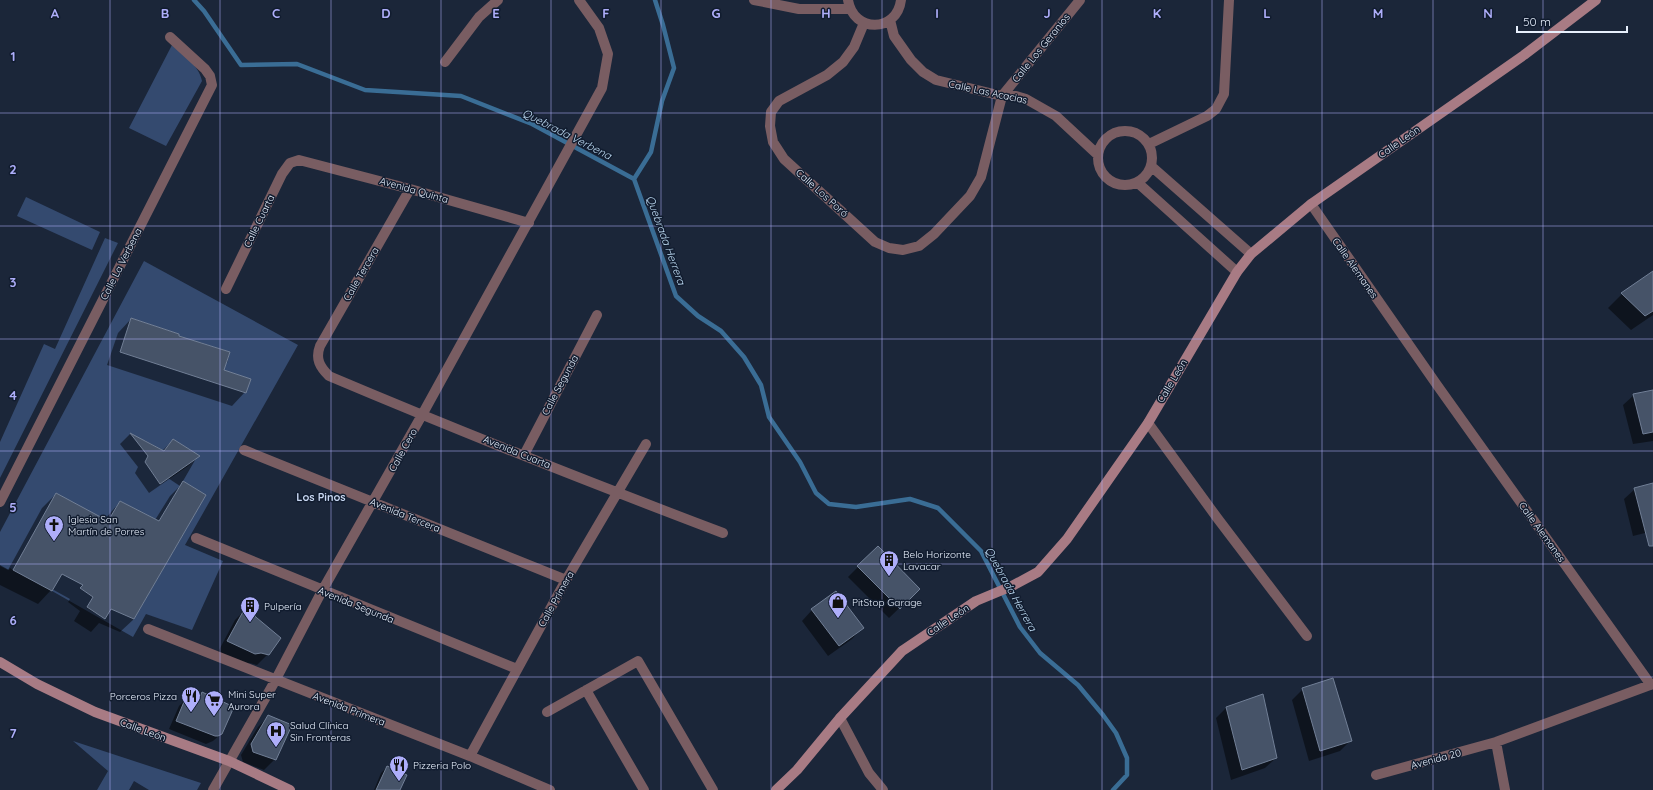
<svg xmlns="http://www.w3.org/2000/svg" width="1653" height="790" font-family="Quicksand,sans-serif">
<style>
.green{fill:#344a6f;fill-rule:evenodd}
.shadow{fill:#0007}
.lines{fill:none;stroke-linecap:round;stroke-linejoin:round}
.stream{stroke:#3a6d95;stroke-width:4.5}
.building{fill:#465368;stroke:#717f96}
.street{stroke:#795d62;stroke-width:10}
.secondary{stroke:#a87b84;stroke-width:10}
.grid{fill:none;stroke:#aeaefa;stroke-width:1;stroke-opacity:0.55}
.labels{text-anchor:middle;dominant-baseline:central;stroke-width:3;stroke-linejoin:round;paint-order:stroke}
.street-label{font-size:10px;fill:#e7effc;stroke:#111c2f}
.poi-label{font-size:10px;fill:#e7effc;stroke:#111c2f;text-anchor:start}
.water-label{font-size:11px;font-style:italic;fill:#bfdcf4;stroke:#111c2f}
.neighbourhood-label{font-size:11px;font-weight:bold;fill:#c8d7f1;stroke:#111c2f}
.grid-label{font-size:13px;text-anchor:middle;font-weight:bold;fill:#aeaefa;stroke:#111c2f;stroke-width:3;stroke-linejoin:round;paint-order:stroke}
</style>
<rect width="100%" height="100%" fill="#1b2639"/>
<path class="green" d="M172,45C183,55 199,65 202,81L166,146L129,128Z
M26,197L100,232L92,250L17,216Z
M105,238L118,243L0,478V442L44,344L55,349Z
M144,261L298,345L185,545L223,561L192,630L146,614L133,637L52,591L95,515L56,493L13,570L10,568L9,570L0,565V532ZM131,318L179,334L173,354L246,393L120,352ZM199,342L230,352L227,363L195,353ZM173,439L198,455L183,481L206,495L134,619L111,609L105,619L87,608L93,597L81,589L83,585L77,573L120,501L159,521L180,486L168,478L159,483L145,462L148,456L140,446L144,440L164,451Z
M73,741L201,783L197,790H149L134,781L129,790H97L108,771Z"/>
<path class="shadow" d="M1653,272V315L1631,330L1608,308L1622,294Z
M131,319L178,336L223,371L245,392L232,406L107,365L118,333Z
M1653,391V441L1633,444L1623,405L1634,395Z
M130,434L162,451L173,440L198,456L188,466L149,493L135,473L138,467L120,444Z
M184,482L134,619L120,632L99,623L91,632L74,621L80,611L68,602L70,599L52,589L38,604L0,585V566L8,570L42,508L56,494L104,520L120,502L155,520L170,496Z
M1653,484V531L1633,536L1624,499L1635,489Z
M878,547L919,589L889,618L848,577Z
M245,610L268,654L257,665L250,663L244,665L218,652L235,620Z
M812,610L862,628L852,639L828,656L802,621Z
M1303,689L1351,740L1340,751L1309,761L1292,700Z
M202,694L222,733L213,741L206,744L169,729L179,706L187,698L194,701Z
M1226,708L1276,758L1265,768L1231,780L1216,718Z
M269,716L275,759L264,770L243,762L241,755L258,727Z
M387,767L399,790H374L381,773Z"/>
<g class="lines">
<path class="stream" d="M194,0L204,11L241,65L297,64L365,90L461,96L532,124L634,179
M655,0L663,25L674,68L662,101L651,152L634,179L676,296L698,316L721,331L744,357L761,385L769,417L800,462L816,493L829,504L856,507L910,499L938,508L981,551L1020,627L1040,653L1078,685L1103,715L1116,733L1127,758V775L1113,790"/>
</g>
<path class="building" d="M1653,271V311L1645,316L1621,293Z
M131,318L179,334V336L230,352L224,370L251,379L246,393L120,352Z
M1653,390V432L1643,434L1633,394Z
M130,433L164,451L173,439L200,456L160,484L145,462L148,456Z
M183,481L206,495L134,619L111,609L105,619L87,607L93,597L80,588L83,585L62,574L52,591L13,570L56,493L108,521L120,501L159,521Z
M1653,483V546H1649L1634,488Z
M878,546L920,589L900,609L857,566Z
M836,591L864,628L839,646L811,609Z
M245,608L281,638L269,655L261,653L255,654L227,641Z
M1333,678L1352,741L1320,751L1302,688Z
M202,692L234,707L222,734L218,736H215L176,721L186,697L198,702Z
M1263,694L1277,758L1242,770L1226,707Z
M268,715L292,725L276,760L253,752L251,744Z
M387,766L407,775L400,790H376Z"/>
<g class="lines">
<path class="street" d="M754,0L799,9H850
M848,0C853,33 897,33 901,0
M890,20L894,36L911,60L923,72L936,80L1002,96H1016L1026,99L1056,116L1098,155
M864,23L854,47L843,62L827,75L779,101L771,112L770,126L773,142L784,159L875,242L889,248L903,250L919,246L934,234L970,196L981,177L1002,96L1080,0
M445,62L479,17L498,0
M1098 158a27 27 0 1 1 54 0a27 27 0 1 1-54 0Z
M1149,144L1207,116L1216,109L1224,94L1229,0
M1151,166L1251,254
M1138,183L1237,272
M410,189L320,346C315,359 320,367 329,376C459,431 591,483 723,533
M1311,204L1437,385L1651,685
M226,289L282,174L290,163L299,160L410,189L529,223
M1148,423L1218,519L1307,636
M244,450L566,580
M524,455L597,315
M0,502L212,85L210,76L205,69L170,37
M196,538L517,669
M148,629L470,756L550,790
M586,690L644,790
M547,712L638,661L713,790
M840,718L869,773L883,790
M1496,742L1505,790
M470,756L566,580L646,444
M1376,775L1496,742L1653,684
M213,790L275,681L322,591L422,415L602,88L608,54L599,28L579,0"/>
<path class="secondary" d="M0,662L37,684L95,712L229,761L290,790
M776,790L797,770L840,718L902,651L976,601L1012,586L1038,572L1067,539L1148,423L1237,272L1251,254L1311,204L1524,55L1596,0"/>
</g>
<path class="grid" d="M110,0V790M220,0V790M331,0V790M441,0V790M551,0V790M661,0V790M771,0V790M882,0V790M992,0V790M1102,0V790M1212,0V790M1322,0V790M1433,0V790M1543,0V790M0,113H1653M0,226H1653M0,339H1653M0,451H1653M0,564H1653M0,677H1653"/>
<defs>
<symbol id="church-pin" viewBox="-11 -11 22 30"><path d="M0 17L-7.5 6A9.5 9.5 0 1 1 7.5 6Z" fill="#aeaefa" stroke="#111c2f"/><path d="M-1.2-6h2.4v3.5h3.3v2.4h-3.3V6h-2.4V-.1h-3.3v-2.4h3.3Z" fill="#111"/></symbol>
<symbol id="building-pin" viewBox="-11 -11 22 30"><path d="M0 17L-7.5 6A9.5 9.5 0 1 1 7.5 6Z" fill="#aeaefa" stroke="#111c2f"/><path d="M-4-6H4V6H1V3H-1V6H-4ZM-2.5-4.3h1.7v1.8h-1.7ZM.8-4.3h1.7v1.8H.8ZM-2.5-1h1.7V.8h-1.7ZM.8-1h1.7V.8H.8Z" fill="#111"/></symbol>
<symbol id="shop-pin" viewBox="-11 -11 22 30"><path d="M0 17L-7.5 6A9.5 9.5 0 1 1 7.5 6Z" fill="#aeaefa" stroke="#111c2f"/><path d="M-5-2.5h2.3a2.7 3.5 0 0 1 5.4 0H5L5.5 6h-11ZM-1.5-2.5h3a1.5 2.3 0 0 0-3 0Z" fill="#111"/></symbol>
<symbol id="restaurant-pin" viewBox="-11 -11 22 30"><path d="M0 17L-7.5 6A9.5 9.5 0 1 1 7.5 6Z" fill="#aeaefa" stroke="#111c2f"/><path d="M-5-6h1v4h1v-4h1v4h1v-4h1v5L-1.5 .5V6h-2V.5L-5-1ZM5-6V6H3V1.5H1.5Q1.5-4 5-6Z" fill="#111"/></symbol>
<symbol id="supermarket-pin" viewBox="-11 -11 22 30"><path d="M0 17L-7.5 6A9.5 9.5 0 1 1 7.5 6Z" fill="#aeaefa" stroke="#111c2f"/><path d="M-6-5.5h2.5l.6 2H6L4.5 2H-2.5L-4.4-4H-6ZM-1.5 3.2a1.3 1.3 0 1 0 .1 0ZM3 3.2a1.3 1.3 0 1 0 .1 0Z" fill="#111"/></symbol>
<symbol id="hospital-pin" viewBox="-11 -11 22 30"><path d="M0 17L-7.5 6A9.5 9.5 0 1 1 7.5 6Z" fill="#aeaefa" stroke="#111c2f"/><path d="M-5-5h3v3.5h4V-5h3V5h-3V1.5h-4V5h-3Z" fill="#111"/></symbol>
</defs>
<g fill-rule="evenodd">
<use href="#church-pin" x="43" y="514" width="22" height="30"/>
<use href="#building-pin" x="878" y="549" width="22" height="30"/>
<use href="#shop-pin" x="827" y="591" width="22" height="30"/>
<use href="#building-pin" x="239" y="595" width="22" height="30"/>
<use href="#restaurant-pin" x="180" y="685" width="22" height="30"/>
<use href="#supermarket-pin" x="203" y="689" width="22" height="30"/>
<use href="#hospital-pin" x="265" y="720" width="22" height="30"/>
<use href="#restaurant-pin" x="388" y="754" width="22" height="30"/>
</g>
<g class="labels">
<g class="street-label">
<text transform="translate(1041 48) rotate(-51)">Calle Los Geranios</text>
<text transform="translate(988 92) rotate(12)">Calle Las Acacias</text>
<text transform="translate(1399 142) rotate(-35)">Calle León</text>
<text transform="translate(414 190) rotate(16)">Avenida Quinta</text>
<text transform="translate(822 193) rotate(42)">Calle Los Poró</text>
<text transform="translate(259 221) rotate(-64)">Calle Cuarta</text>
<text transform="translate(121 264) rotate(-63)">Calle La Verbena</text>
<text transform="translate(1355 268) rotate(55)">Calle Alemanes</text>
<text transform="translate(361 274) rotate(-60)">Calle Tercera</text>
<text transform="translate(1172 381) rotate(-59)">Calle León</text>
<text transform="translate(560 385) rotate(-62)">Calle Segunda</text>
<text transform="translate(403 450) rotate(-61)">Calle Cero</text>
<text transform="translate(517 452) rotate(22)">Avenida Cuarta</text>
<text transform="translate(405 515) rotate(22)">Avenida Tercera</text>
<text transform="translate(1542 532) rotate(54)">Calle Alemanes</text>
<text transform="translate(556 599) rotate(-61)">Calle Primera</text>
<text transform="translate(356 605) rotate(22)">Avenida Segunda</text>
<text transform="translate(948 620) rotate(-34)">Calle León</text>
<text transform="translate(349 709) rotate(21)">Avenida Primera</text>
<text transform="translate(143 730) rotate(20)">Calle León</text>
<text transform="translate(1436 759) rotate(-15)">Avenida 20</text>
</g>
<g class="poi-label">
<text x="68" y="519">Iglesia San<tspan x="68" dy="12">Martín de Porres</tspan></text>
<text x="903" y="554">Belo Horizonte<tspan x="903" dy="12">Lavacar</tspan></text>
<text x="852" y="602">PitStop Garage</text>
<text x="264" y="606">Pulpería</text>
<text x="228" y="694">Mini Super<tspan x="228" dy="12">Aurora</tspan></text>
<text x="177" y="696" text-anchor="end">Porceros Pizza</text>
<text x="290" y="725">Salud Clínica<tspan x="290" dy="12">Sin Fronteras</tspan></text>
<text x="413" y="765">Pizzeria Polo</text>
</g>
<g class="water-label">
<text transform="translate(567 134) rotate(27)">Quebrada Verbena</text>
<text transform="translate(666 240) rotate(70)">Quebrada Herrera</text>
<text transform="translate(1011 589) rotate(61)">Quebrada Herrera</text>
</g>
<g class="neighbourhood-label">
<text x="321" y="497">Los Pinos</text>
</g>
</g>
<g class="grid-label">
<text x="55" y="18">A</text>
<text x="165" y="18">B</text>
<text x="276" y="18">C</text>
<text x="386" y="18">D</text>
<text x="496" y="18">E</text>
<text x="606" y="18">F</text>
<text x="716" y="18">G</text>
<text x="826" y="18">H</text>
<text x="937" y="18">I</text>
<text x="1047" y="18">J</text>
<text x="1157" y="18">K</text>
<text x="1267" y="18">L</text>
<text x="1378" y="18">M</text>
<text x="1488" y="18">N</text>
<text x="13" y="61">1</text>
<text x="13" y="174">2</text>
<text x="13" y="287">3</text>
<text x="13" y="400">4</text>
<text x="13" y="512">5</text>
<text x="13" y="625">6</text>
<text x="13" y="738">7</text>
</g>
<path d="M1517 26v6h110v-6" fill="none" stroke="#e7effc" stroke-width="2"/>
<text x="1523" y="26" font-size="12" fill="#e7effc" stroke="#111c2f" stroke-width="3" paint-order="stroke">50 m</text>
</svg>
